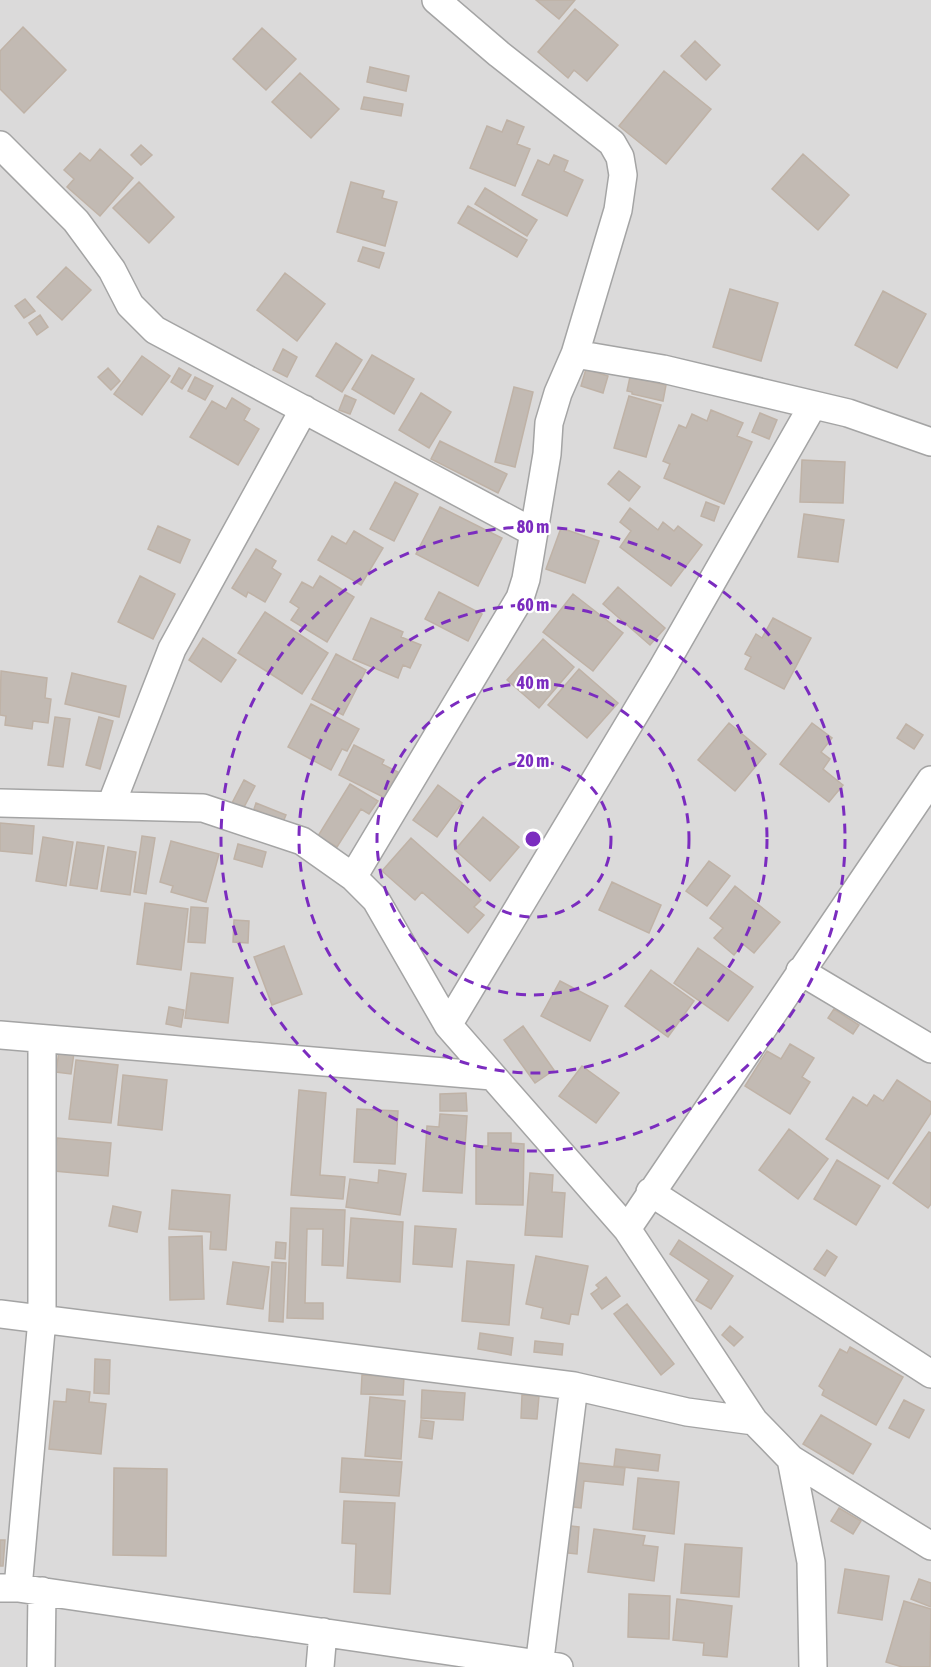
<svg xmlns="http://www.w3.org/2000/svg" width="931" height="1667" font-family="'Asap Condensed',sans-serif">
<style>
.residential{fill:#dbdada}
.building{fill:#c2bab3;stroke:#bfb2a6;stroke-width:1.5}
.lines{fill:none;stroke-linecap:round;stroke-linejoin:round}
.minor-casing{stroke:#a4a4a4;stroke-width:30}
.minor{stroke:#fff;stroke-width:27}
.ring{fill:none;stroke:#7b2cbf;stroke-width:3;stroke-dasharray:10 8}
.centre{fill:#7b2cbf;stroke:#fff;stroke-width:3}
.ring-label{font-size:18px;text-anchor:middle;font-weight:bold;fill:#7b2cbf;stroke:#fff;stroke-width:4.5;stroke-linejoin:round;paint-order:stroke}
</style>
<rect width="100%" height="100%" fill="#eeeae3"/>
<path class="residential" d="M0,0H931V1667H0Z"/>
<path class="building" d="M536,0H575L559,19Z
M575,9L618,45L587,81L574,70L568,78L538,52Z
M23,27L66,70L24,113L0,89V51Z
M262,28L296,59L266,90L233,59Z
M695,41L720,65L706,80L681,56Z
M370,67L409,76L406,91L367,82Z
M664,71L711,109L666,164L619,126Z
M300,73L339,109L311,138L272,102Z
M364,97L403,104L401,116L361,109Z
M507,120L524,127L517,144L530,149L515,186L470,168L487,126L502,132Z
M141,145L152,155L141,165L131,155Z
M100,149L133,178L100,216L67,187L74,179L64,170L80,153L90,161Z
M803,154L849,195L818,230L772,189Z
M554,155L568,161L564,171L583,180L567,216L522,195L538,160L549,165Z
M139,182L174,217L149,243L113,208Z
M351,182L384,191L382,198L397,202L385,246L337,232Z
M485,188L537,220L527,236L475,204Z
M468,206L527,240L517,257L458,223Z
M363,247L384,253L379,268L358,261Z
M66,267L91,290L62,320L37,297Z
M285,273L325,304L297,341L257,310Z
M730,289L778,303L761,361L713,347Z
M883,291L926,314L897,368L855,345Z
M25,299L35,311L24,318L15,306Z
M40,315L48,327L37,335L29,323Z
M336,343L362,360L342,392L316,376Z
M283,349L297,357L287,377L273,370Z
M372,355L414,379L394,414L352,389Z
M142,356L170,376L142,415L114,394Z
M108,368L120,381L111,390L98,377Z
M179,368L191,375L182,389L171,382Z
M586,369L608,376L603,393L581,386Z
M195,377L213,386L205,400L188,391Z
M630,377L666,385L663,401L632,394V392L627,391Z
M514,387L533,392L515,467L495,462Z
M421,393L451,412L429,448L399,430Z
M345,395L356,400L350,414L339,410Z
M629,396L661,405L646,457L614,448Z
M232,398L250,409L244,420L259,429L238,465L190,437L212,401L226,409Z
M711,410L743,423L737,436L752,442L724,504L664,478L670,464L663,461L679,425L686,428L692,414L707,421Z
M760,413L777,420L769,439L752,432Z
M440,441L507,474L498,493L431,459Z
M802,460L845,462L843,503L800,502Z
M619,471L640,487L629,501L608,484Z
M395,482L418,494L394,541L370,529Z
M706,502L719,507L714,521L701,516Z
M440,507L502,538L478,586L416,554Z
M630,508L658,530L663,522L674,531L678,526L702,545L671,586L620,547L631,531L620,522Z
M804,514L844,520L838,562L798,557Z
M158,526L190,540L180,563L148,549Z
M561,528L599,541L585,583L546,569Z
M354,531L383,548L361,585L318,560L332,536L346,544Z
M256,549L276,561L272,568L281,574L265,602L248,592L246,597L232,588Z
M140,576L175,594L153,639L118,622Z
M320,576L354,597L327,642L291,620L299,608L290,602L302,582L313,588Z
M618,587L665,628L650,645L603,604Z
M439,592L482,614L468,641L425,619Z
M573,594L623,633L593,671L543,632Z
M265,612L328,653L302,694L238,653Z
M371,618L403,632L401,637L421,645L410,668L403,665L398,678L353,659Z
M773,618L811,638L784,689L745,669L751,657L745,654L756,634L762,638Z
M203,638L236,660L221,682L189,660Z
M543,639L574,667L539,708L507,680Z
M336,654L366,670L343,715L312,699Z
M579,669L618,703L587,738L548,705Z
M1,671L47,678L45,698L51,699L48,723L33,721L32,729L5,725L6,716L0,715Z
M72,673L126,686L119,717L65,704Z
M311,704L359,729L347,751L342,749L331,770L288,747Z
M55,717L70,719L63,767L48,765Z
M99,717L113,721L100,769L86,765Z
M729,723L766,754L735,791L698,760Z
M812,723L832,738L821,752L830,759L823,769L843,785L829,802L780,764Z
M906,724L923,735L914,749L897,738Z
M354,745L384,760L382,764L398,772L385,798L339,775Z
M244,780L255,786L242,811L231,805Z
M350,784L378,801L369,814L361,809L337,847L318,836Z
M438,785L462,803L437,837L413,820Z
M256,803L286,815L283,822L254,809Z
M483,817L519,847L490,881L455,850Z
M0,823L34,826L32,854L0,851Z
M142,836L155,838L146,894L134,892Z
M43,837L73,842L66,886L36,881Z
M411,838L481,900L474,907L484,915L468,933L422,892L415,900L382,871Z
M171,841L219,854L206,902L171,892L173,886L160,882Z
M77,842L104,846L97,889L70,885Z
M238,844L266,852L262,867L234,859Z
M108,847L136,852L130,895L101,891Z
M709,861L730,876L707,906L686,891Z
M612,882L661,905L649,933L599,910Z
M735,886L780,922L754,953L743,944L734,955L714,938L723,928L710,918Z
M145,903L188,909L181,970L137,964Z
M191,907L208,908L205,943L188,942Z
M234,920L249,921L248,943L233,942Z
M284,946L302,994L272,1005L254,957Z
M698,948L753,987L728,1021L674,983Z
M651,970L694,1001L668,1037L625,1006Z
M191,973L233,978L228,1023L185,1018Z
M560,981L608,1006L590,1041L541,1016Z
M169,1007L184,1010L181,1027L166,1024Z
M834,1009L859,1025L853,1034L828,1018Z
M523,1026L554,1070L535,1083L504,1040Z
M790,1044L814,1058L802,1077L810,1082L790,1114L745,1086L767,1051L781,1059Z
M59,1051L74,1053L71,1074L56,1072Z
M76,1060L118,1065L111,1123L69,1119Z
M582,1066L619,1093L596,1123L559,1096Z
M123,1075L167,1080L162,1130L118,1125Z
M897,1080L931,1102V1113L888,1179L826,1139L853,1097L867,1106L874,1095L883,1101Z
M299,1090L326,1093L320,1175L345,1177L343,1199L291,1195Z
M466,1093L467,1111H440V1094Z
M357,1109L398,1111L395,1164L354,1162Z
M440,1114L467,1116L462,1193L423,1191L427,1126L439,1127Z
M789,1129L828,1159L798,1199L759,1170Z
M929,1132L931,1133V1204L928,1208L893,1183Z
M488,1133H511V1143L524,1144L523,1205L476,1204V1146H488Z
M57,1138L111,1143L108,1176L54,1171Z
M837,1160L880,1186L856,1225L814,1199Z
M379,1170L406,1174L400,1215L346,1207L350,1179L378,1183Z
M530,1173L553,1175L552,1192L565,1193L562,1237L525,1235Z
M172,1190L230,1195L226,1250L210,1249L211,1232L169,1229Z
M113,1206L141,1212L137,1232L109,1226Z
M291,1208L345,1210L343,1266L322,1265L323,1229H307L305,1303H323V1319L287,1318Z
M351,1218L403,1222L400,1282L347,1278Z
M415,1226L456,1229L452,1267L413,1264Z
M202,1236L204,1299L170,1300L169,1237Z
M679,1240L733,1276L711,1309L696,1300L709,1280L670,1254Z
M276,1242L286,1243L285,1259L275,1258Z
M827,1250L837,1257L825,1276L814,1269Z
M536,1256L588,1266L578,1315L571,1314L569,1324L541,1318L543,1308L526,1304Z
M467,1261L514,1265L509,1325L462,1321Z
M233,1262L269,1267L263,1309L227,1304Z
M272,1262L286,1263L283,1322L269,1321Z
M606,1277L620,1296L602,1309L591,1294L599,1288L596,1285Z
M627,1304L674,1364L661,1375L614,1314Z
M730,1326L743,1337L734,1346L722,1335Z
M480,1333L513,1338L511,1355L478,1349Z
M535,1341L563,1344L562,1355L534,1352Z
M850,1347L903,1377L876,1425L822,1395L824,1390L819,1386L840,1349L847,1353Z
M95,1359L110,1360L109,1394L94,1393Z
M362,1375L404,1377L403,1395L361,1394Z
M67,1389L90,1392L89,1402L106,1404L101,1454L49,1449L54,1401L66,1402Z
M422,1390L465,1393L463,1420L421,1418Z
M522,1395L539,1396L537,1419L521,1418Z
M370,1397L405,1401L401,1459L365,1456Z
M904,1400L924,1410L909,1438L889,1428Z
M821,1415L871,1444L853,1474L803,1444Z
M421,1420L434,1422L432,1439L419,1437Z
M616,1449L660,1455L658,1471L614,1466Z
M342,1458L402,1462L399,1496L340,1492Z
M570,1462L625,1468L623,1485L584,1481L581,1508L565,1506Z
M114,1468L167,1469L166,1556L113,1555Z
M638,1478L679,1482L674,1534L633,1529Z
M344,1501L395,1503L390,1594L354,1592L356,1544L342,1543Z
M839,1508L861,1521L853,1534L831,1521Z
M562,1525L579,1527L577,1554L559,1552Z
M594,1529L645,1536L643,1545L658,1547L654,1581L588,1572Z
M0,1540H5L3,1566H0Z
M685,1544L742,1548L739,1597L681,1593Z
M845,1569L889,1576L882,1620L838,1613Z
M919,1579L931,1583V1607L911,1599Z
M629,1594L670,1596L669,1639L628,1637Z
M677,1599L732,1606L727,1657L703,1655L704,1643L673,1640Z
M904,1601L931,1609L930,1667H902L886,1662Z"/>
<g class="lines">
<defs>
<path id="minor" d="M0,145L76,221L112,270L130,305L155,330L533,532
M575,354L663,369L848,413L931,442
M0,803L203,808L302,841L353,877L376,900L448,1025L627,1229L754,1421L791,1459L931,1546
M111,805L172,649L304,409
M353,877L520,598L526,579L547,454L549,423L558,393L575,354L618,210L623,175L620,157L612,143L499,54L436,0
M800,971L931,1049
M448,1025L662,669L813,405
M0,1035L492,1076
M650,1192L931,1374
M627,1229L931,780
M0,1314L574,1386L687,1412L754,1421
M791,1459L811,1562L813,1667
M0,1588H18L559,1667
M18,1588L42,1319V1039
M41,1667L42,1591
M320,1667L323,1632
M539,1667L574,1386"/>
</defs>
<use href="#minor" class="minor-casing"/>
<use href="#minor" class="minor"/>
</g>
<g class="ring">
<circle cx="533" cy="839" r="78"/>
<circle cx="533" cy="839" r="156"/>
<circle cx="533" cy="839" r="234"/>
<circle cx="533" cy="839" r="312"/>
</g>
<circle cx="533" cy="839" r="9" class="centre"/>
<g class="ring-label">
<text x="533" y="533">80 m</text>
<text x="533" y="611">60 m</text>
<text x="533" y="689">40 m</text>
<text x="533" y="767">20 m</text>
</g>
</svg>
